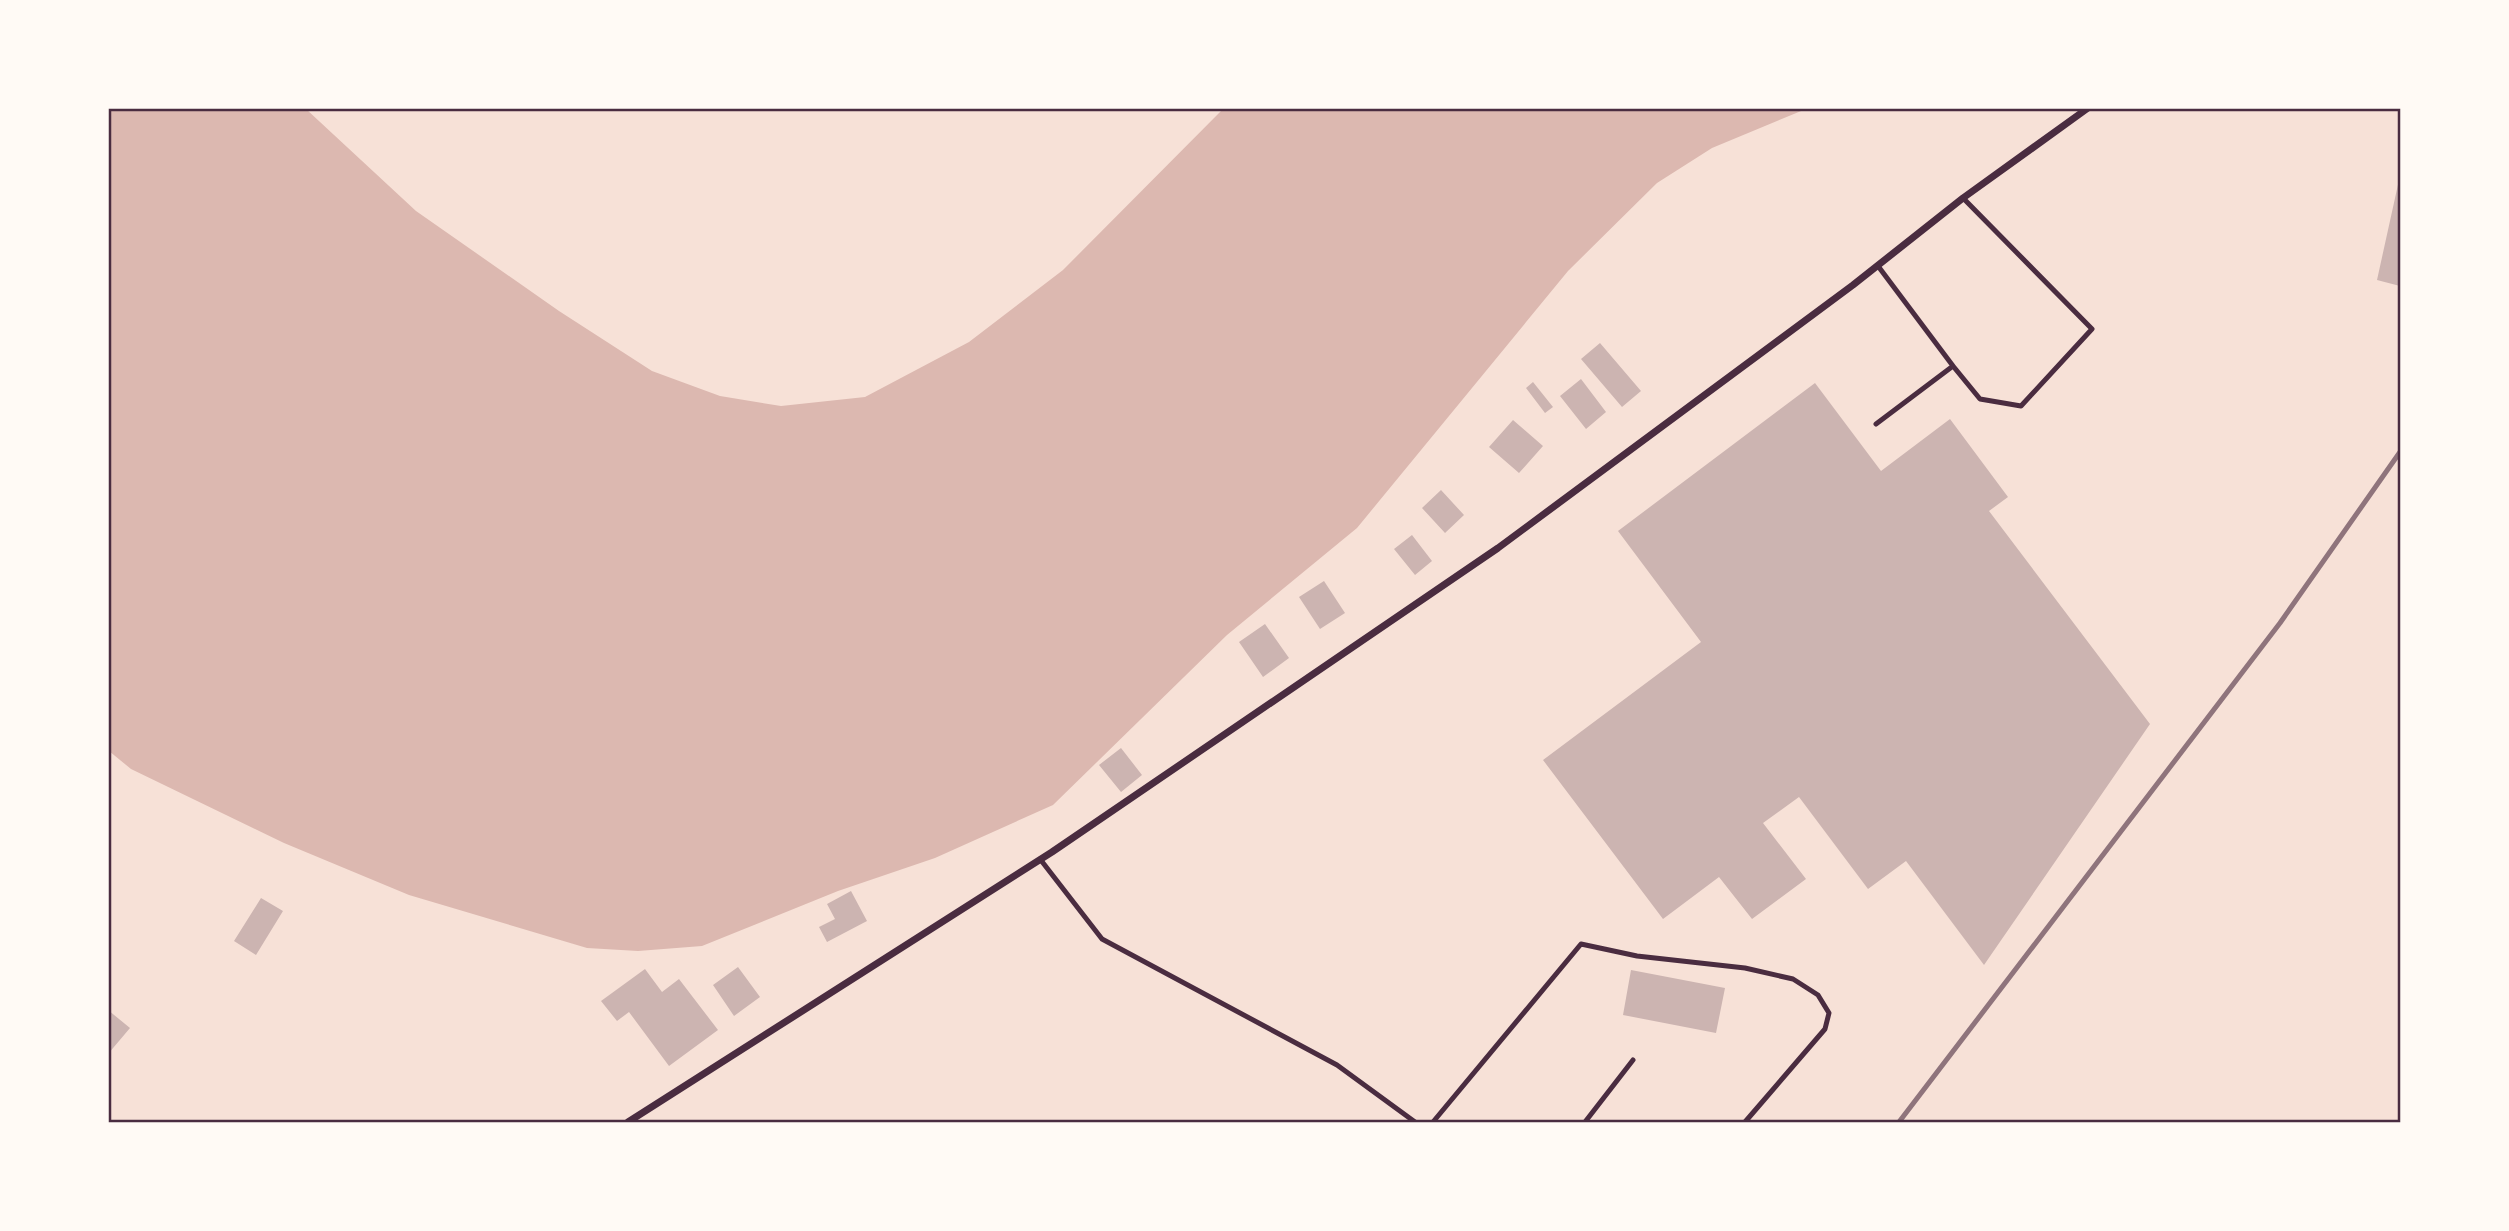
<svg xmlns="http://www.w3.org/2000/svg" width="2509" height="1231" font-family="Poppins,sans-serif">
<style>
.water{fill:#dcb8b0}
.building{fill:#ccb4b1}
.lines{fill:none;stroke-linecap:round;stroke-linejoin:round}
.service{stroke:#4a2c40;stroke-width:5}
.minor{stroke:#4a2c40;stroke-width:7}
.rail{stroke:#8f747c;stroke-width:5}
.neatline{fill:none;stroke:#4a2c40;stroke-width:2.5}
</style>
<rect width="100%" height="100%" fill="#f7e1d7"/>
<path class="water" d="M108,109H306L416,211L559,311L652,371L720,396L781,406L865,397L969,342L1063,270L1223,109H1806L1712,148L1657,183L1568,271L1357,528L1227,635L1053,805L935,858L838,891L702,946L638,951L587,948L409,895L284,843L131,769L109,751Z"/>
<path class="building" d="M2399,180H2400V286L2377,280Z
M1600,343L1641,391L1622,407L1581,359Z
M1581,379L1606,412L1586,429L1560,396Z
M1533,382L1553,407L1545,413L1526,388Z
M1815,383L1881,471L1950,419L2008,497L1989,511L2150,724L1984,965L1906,861L1868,889L1799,797L1763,823L1806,879L1752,919L1719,877L1663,919L1543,760L1701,642L1618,531Z
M1513,420L1543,446L1519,473L1489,447Z
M1441,490L1464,515L1445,533L1422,508Z
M1412,535L1432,561L1415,575L1394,549Z
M1324,581L1345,613L1320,629L1299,597Z
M1265,624L1289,658L1263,677L1239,642Z
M1121,748L1142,775L1121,792L1099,765Z
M851,891L867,921L827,942L819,927L835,919L827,904Z
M261,898L283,911L256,955L234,941Z
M738,967L760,997L734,1016L713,985Z
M645,969L662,992L679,979L718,1030L669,1066L629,1012L617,1021L601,1001Z
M1631,970L1725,988L1716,1033L1623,1015Z
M108,1010L130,1028L108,1054Z"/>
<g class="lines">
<path class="service" d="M1878,266L1953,366
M1876,424L1953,366L1980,399L2021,406L2092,329L1963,198
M1040,859L1102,939L1337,1065L1415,1122
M1433,1122L1581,944L1637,956L1745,968L1793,979L1818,995L1829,1013L1825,1029L1745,1122
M1585,1122L1633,1060"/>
<path class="minor" d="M628,1122L1052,852L1498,548L1853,285L1963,198L2088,108"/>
<path class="rail" d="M1899,1122L2280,623L2400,452"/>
</g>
<rect width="2509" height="1231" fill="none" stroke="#fffaf5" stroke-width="220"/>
<rect x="110" y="110" width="2289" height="1011" class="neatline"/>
</svg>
